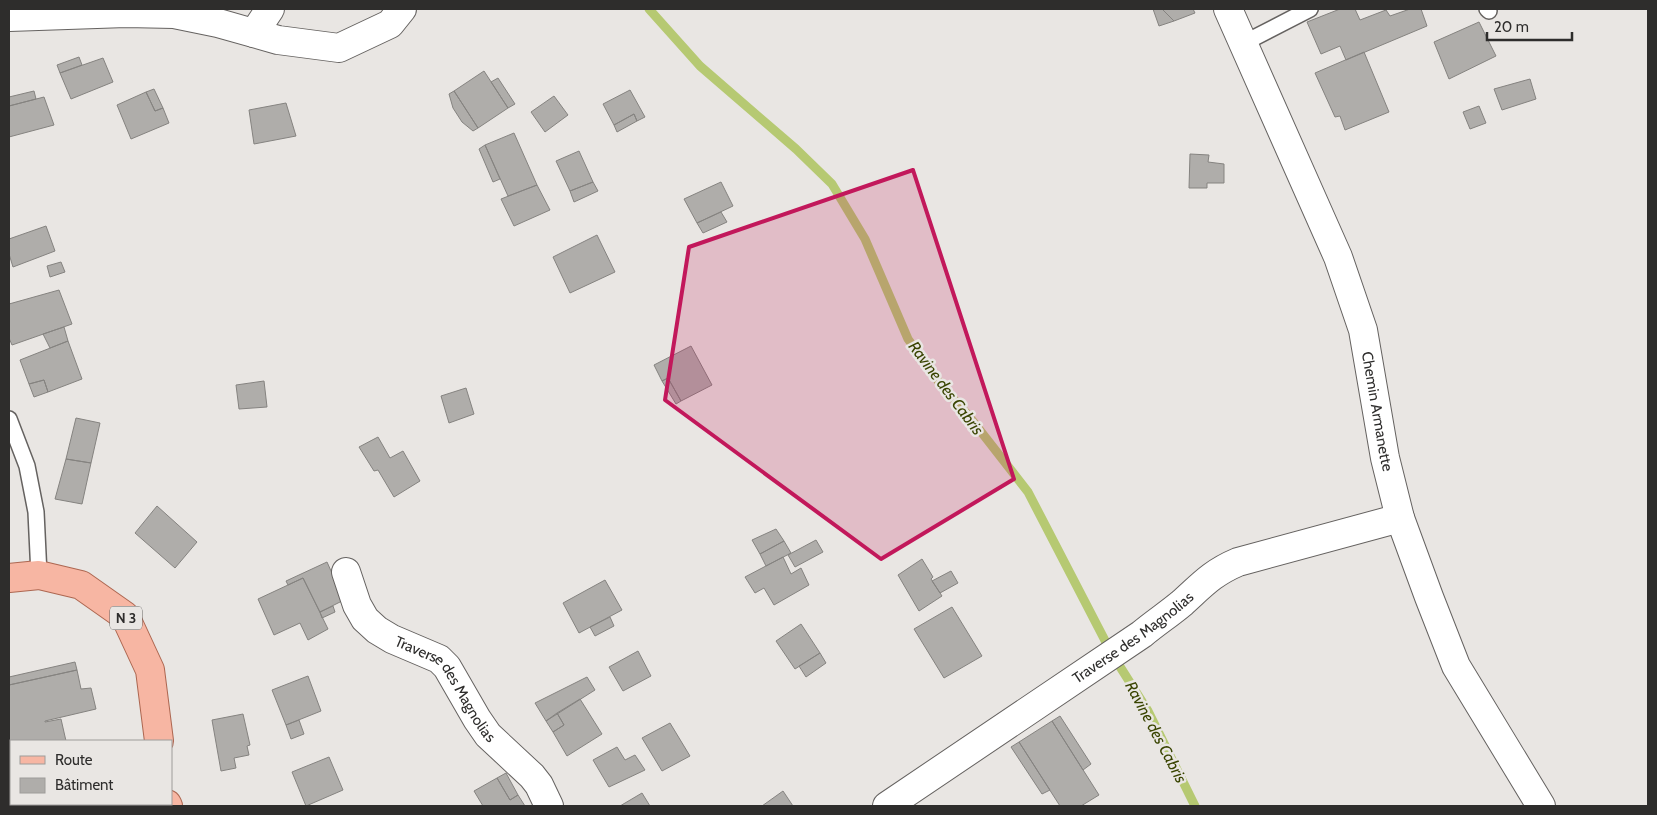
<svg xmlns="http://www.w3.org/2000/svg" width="1657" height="815" font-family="Cabin,sans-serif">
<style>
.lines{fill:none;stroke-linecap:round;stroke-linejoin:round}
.stream{stroke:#b6c972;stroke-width:9}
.building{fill:#afadaa;stroke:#858380}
.lane-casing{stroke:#656260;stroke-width:18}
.street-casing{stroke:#656260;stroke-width:30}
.primary-casing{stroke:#ad6751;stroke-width:30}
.lane{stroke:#fff;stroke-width:15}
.street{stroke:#fff;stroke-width:28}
.primary{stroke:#f7b6a3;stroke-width:28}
.marked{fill:#c2185b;fill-opacity:0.2;stroke:#c2185b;stroke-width:4;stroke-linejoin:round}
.labels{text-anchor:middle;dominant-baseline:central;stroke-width:5;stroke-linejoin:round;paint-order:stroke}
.shield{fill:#e9e6e3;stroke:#666463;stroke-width:1}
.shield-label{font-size:14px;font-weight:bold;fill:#2e2d2c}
.street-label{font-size:15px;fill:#2e2d2c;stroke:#e9e6e3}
.water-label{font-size:16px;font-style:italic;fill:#394400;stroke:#e9e6e3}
</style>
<rect width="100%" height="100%" fill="#e9e6e3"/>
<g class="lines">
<path class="stream" d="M649,9L700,66L796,149L832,184L865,239L908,339L941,385L968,415L1028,492L1112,654L1148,711L1195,806"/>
</g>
<path class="building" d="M1153,9H1162L1174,21L1159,26Z
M1162,9H1193L1195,13L1174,21Z
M1340,9H1355L1360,20L1386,10L1390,16L1410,9H1421L1427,26L1346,60L1340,46L1321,54L1307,22Z
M1479,22L1496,56L1449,79L1434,42Z
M1364,52L1389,112L1345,130L1340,116L1335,117L1315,73Z
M79,57L82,65L60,73L57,65Z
M103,58L113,82L71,99L60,73Z
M484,71L508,108L478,128L454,91Z
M498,78L515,104L508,108L491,82Z
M1530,79L1536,99L1502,110L1494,89Z
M154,89L163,108L155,111L146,92Z
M630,90L645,117L637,121L634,114L614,125L603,104Z
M34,91L36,99L9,106V97Z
M454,91L478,128L473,131L462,122L453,108L449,94Z
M146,92L155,111L163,108L169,123L131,139L117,105Z
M554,96L568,115L545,132L531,112Z
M44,97L54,125L9,137V106Z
M286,103L296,136L254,144L249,110Z
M1479,106L1486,123L1470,129L1463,112Z
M634,114L637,121L617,132L614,125Z
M514,133L537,185L508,196L485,145Z
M485,145L500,179L493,182L479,149Z
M579,151L593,182L570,191L556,161Z
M1190,154L1209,155L1208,162L1224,164V183H1207V188H1189Z
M593,182L598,191L574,202L570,191Z
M721,182L733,206L697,223L684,199Z
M537,185L550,210L514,226L501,199Z
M721,212L727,222L703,233L697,223Z
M46,226L55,251L13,267L9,254V239Z
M597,235L615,272L570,293L553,257Z
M61,262L65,272L50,277L47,266Z
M59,290L72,324L12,345L9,338V304Z
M64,327L68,341L50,348L43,334Z
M68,341L82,379L48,392L44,380L29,384L20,360Z
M691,346L712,385L681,401L668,378L662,381L654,365Z
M668,378L681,401L676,404L662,381Z
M44,380L48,392L34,397L29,384Z
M264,381L267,407L239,409L236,385Z
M466,388L474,414L449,423L441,396Z
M76,418L100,423L91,463L66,459Z
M378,437L390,458L403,451L420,481L394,497L378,470L374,471L359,447Z
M66,459L91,463L82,504L55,499Z
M157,506L197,542L175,568L135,533Z
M776,529L784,541L760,554L752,540Z
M816,540L823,552L795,567L788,555Z
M784,541L791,553L766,566L760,554Z
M783,557L791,574L801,568L809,585L774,605L764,588L755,593L745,577Z
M922,559L933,577L931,579L942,596L919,611L898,575Z
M327,562L344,600L320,612L303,578L288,585L286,581Z
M951,571L958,583L940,593L932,581Z
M303,578L328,629L308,640L300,623L274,635L258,599Z
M605,580L622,610L579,633L563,603Z
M333,606L335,612L322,618L320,612Z
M952,607L982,656L944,678L914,629Z
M610,617L614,626L595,636L590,627Z
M801,624L820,653L795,669L776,641Z
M638,651L651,676L623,691L609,667Z
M820,653L826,663L806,677L799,666Z
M75,662L77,670L9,685V677Z
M77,670L81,689L91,688L96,709L45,721V722L61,719L66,741H11V766H9V685Z
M308,676L321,711L286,725L272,690Z
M587,677L595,690L546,721L535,703Z
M580,699L602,734L567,756L553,732L564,725L557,713Z
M557,713L564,725L553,732L546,721Z
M243,714L250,745L247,746L249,755L234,758L236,768L221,771L212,720Z
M1060,716L1091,764L1083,770L1052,721Z
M299,720L304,734L291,739L286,725Z
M1052,721L1099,795L1081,806H1060L1019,742Z
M670,723L690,756L662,771L642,738Z
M1019,742L1050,790L1042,794L1011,747Z
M617,747L625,760L635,755L645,770L609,787L593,760Z
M329,757L343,790L306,806L292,772Z
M506,773L518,795L510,800L497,778Z
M497,778L510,800L518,795L525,806H483L474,791Z
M783,791L793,806H762Z
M642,793L650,806H620Z"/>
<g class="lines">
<defs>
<path id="lane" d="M1487,9L1489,11
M1244,43L1310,9
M9,419L27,466L36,512L39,575"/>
<g id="street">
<path id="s1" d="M1228,9L1338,257L1363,330L1385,458L1400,518L1429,597L1456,666L1541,806"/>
<path d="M9,17L126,13L174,14L218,23L278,40L339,48L390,24L402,9"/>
<path d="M254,33L270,9"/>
<path id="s2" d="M346,572L357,605L365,619L377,630L392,639L439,659L447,667L477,719L488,735L532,776L539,785L549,806"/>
<path id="s3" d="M887,806L1142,634C1155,623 1169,614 1182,603C1202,585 1212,573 1238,562L1400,518"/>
</g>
<path id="primary" d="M9,578L39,575L81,585L125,616L150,670L159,741
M167,804L168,806"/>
</defs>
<use href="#lane" class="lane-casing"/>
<use href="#street" class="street-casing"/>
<use href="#primary" class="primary-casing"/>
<use href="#lane" class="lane"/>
<use href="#street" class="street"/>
<use href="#primary" class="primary"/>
</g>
<path class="marked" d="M913,170L1014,479L881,559L665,400L689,247Z"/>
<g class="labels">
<rect class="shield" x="110" y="606.5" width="32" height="23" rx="4"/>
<g class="shield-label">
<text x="126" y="618">N 3</text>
</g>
<g class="street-label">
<text stroke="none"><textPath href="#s1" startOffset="431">Chemin Armanette</textPath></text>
<text stroke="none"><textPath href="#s3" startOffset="298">Traverse des Magnolias</textPath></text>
<text stroke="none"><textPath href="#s2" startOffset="161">Traverse des Magnolias</textPath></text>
</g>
<g class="water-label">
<text transform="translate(946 388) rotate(53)">Ravine des Cabris</text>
<text transform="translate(1156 732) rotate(62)">Ravine des Cabris</text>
</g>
</g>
<rect width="1657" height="815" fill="none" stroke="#2e2d2c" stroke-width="20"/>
<rect x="10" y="740" width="162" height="65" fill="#e9e6e3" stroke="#9e9c9a"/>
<rect x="20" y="756" width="25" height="8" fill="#f7b6a3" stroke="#9e9c9a"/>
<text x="55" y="765" font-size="15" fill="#2e2d2c">Route</text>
<rect x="20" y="778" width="25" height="15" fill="#afadaa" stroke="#9e9c9a"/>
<text x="55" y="790" font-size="15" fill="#2e2d2c">Bâtiment</text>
<path d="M1487 32v8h85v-8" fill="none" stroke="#2e2d2c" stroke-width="2.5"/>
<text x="1494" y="32" font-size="15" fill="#2e2d2c" stroke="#e9e6e3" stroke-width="4" paint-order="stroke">20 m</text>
</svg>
